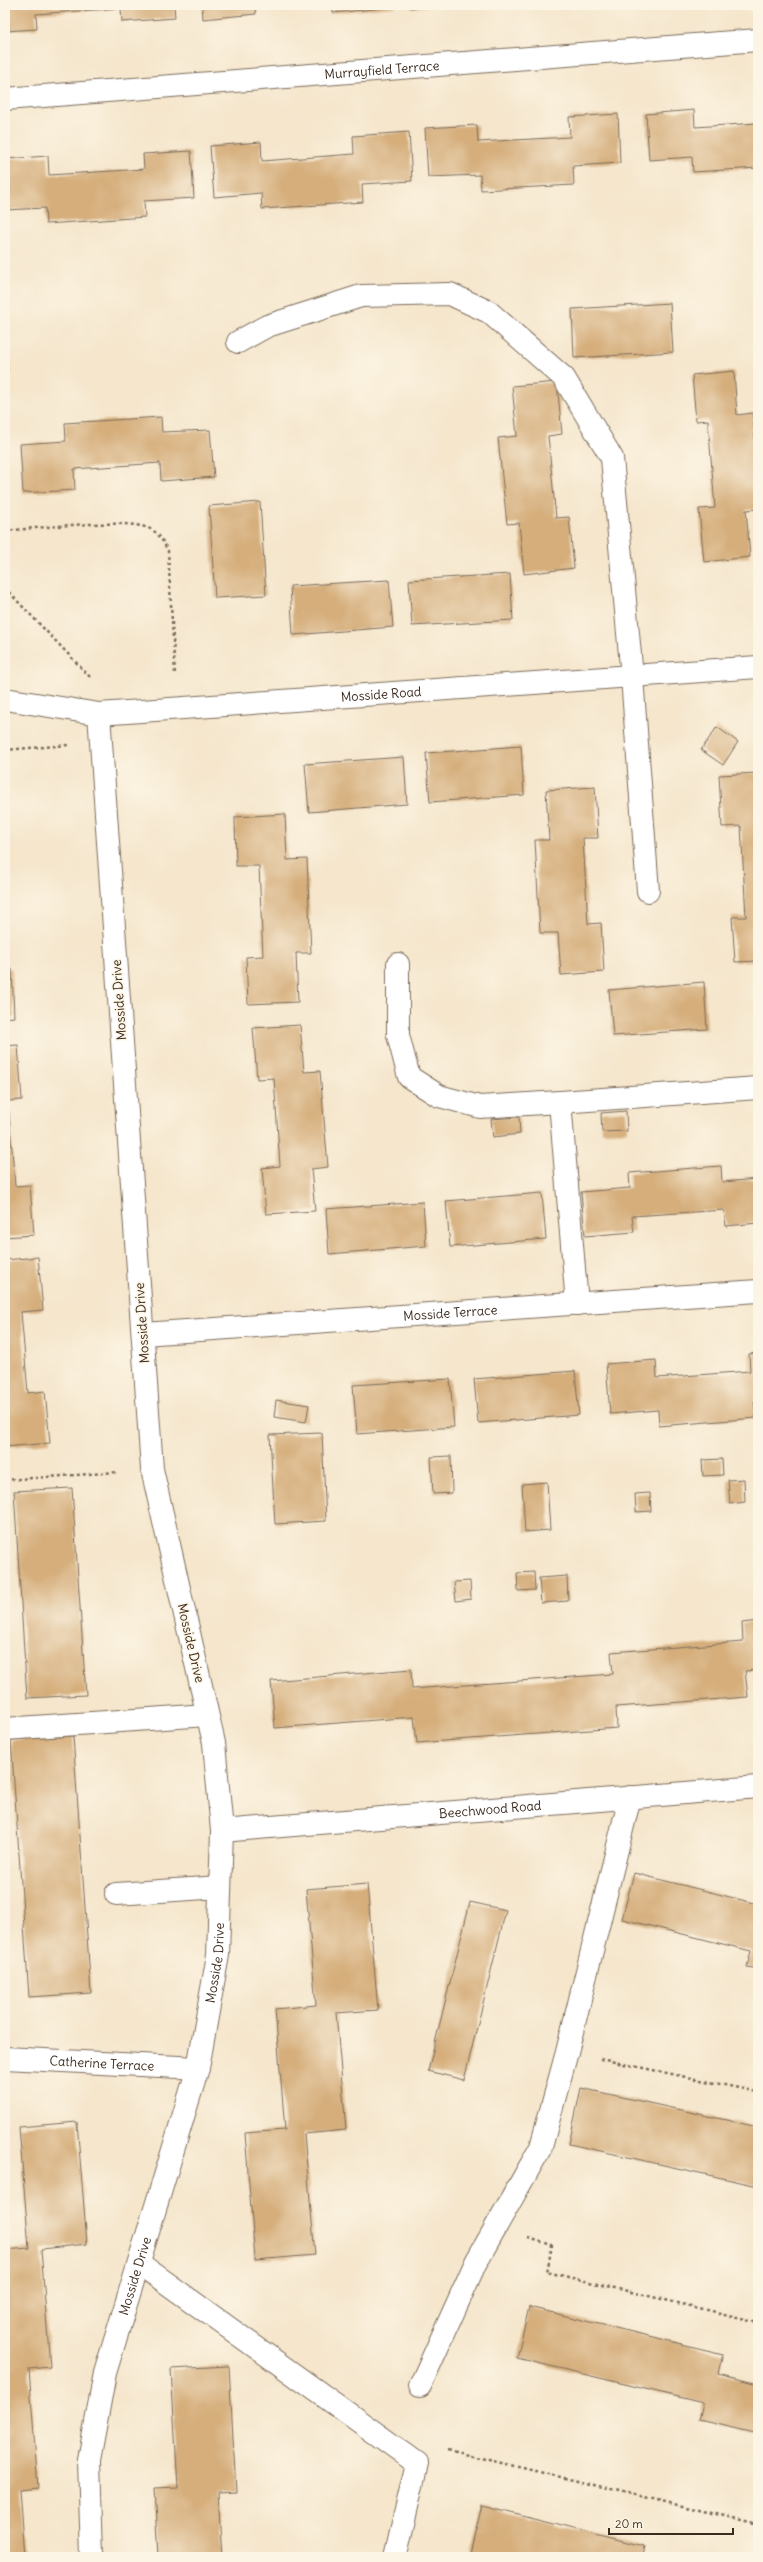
<svg xmlns="http://www.w3.org/2000/svg" width="763" height="2562" font-family="Delius,sans-serif">
<style>
.building{fill:#d5ae7b}
.lines{fill:none;stroke-linecap:round;stroke-linejoin:round}
.minor-casing{stroke:#7c6c5b;stroke-width:24}
.path{stroke:#7c6c5b;stroke-width:2.5;stroke-dasharray:3 3;stroke-linecap:butt}
.minor{stroke:#fff;stroke-width:22}
.labels{text-anchor:middle;dominant-baseline:central;stroke-width:3;stroke-linejoin:round;paint-order:stroke}
.street-label{font-size:13px;fill:#3b2a1e;stroke:#fcf5e5}
</style>
<rect width="100%" height="100%" fill="#fcf5e5"/>
<filter id="ink" filterUnits="userSpaceOnUse"><feTurbulence type="fractalNoise" baseFrequency=".025" numOctaves="2"/><feDisplacementMap in="SourceGraphic" scale="8" xChannelSelector="R" yChannelSelector="G"/><feConvolveMatrix kernelMatrix="1 2 1 2 8 2 1 2 1" color-interpolation-filters="sRGB"/></filter>
<filter id="wash" filterUnits="userSpaceOnUse"><feTurbulence type="fractalNoise" baseFrequency=".012" numOctaves="4" result="noise"/><feDisplacementMap in="SourceGraphic" scale="16" xChannelSelector="R" yChannelSelector="G"/><feGaussianBlur stdDeviation="0.9" result="paint"/><feColorMatrix in="noise" values="0 0 0 0 0 0 0 0 0 0 0 0 0 0 0 0 0 1.4 0 .05"/><feComposite in="paint" operator="in"/></filter>
<g filter="url(#wash)">
<rect width="100%" height="100%" fill="#f5e6cc"/>
<g id="blocks">
<path class="building" d="M5,5H174L175,18L122,22L121,8L36,14L37,29L5,31Z
M202,5H255L256,14L203,19Z
M332,5H395V7L333,13Z
M409,5H430V6L410,8Z
M694,110L695,127L758,123V168L693,172L692,157L649,160L646,114Z
M618,114L620,163L573,166L574,185L481,190L480,175L428,177L425,128L477,125L478,142L570,137L569,117Z
M409,132L412,181L362,184L363,202L262,209L261,193L214,197L210,146L261,142L262,161L354,154L353,136Z
M191,151L194,198L144,201L145,217L46,224L45,208L5,210V159L48,156L49,175L144,169L143,154Z
M670,303L673,352L574,358L572,309Z
M5,350H6L8,370H5Z
M734,371L737,415L753,413L758,472V509L746,510L750,557L704,562L699,509L715,508L708,420L696,421L692,375Z
M557,382L562,434L548,436L556,518L569,517L574,568L524,574L519,523L507,524L498,438L517,436L512,386Z
M161,417L162,432L210,430L214,477L161,481L160,463L74,469L75,490L23,493L20,444L66,441L65,423Z
M260,502L266,595L215,598L209,506Z
M510,574L513,620L412,626L409,580Z
M389,580L393,627L293,635L290,586Z
M717,727L738,742L723,765L701,750Z
M521,746L524,795L430,802L426,753Z
M404,757L407,804L309,812L305,764Z
M758,773V961L735,962L732,917H746L741,826L722,827L719,775Z
M595,787L598,838H583L588,924L601,923L604,972L561,975L558,933H540L535,840H549L546,790Z
M285,814L287,860L307,859L311,953H296L298,1002L248,1004L246,957L263,956L259,866H236L235,817Z
M5,969H12L14,1017L5,1018Z
M704,982L707,1029L613,1036L609,990Z
M300,1025L304,1072L320,1071L328,1167L311,1169L315,1211L266,1214L262,1168L280,1166L274,1078L257,1079L253,1028Z
M18,1045L22,1100L8,1101L15,1186L30,1185L34,1235L5,1237V1046Z
M626,1111L627,1131L602,1132L601,1113Z
M519,1117L520,1134L493,1137L491,1119Z
M721,1166L722,1182L758,1179V1223L726,1226L724,1210L632,1216L634,1232L585,1236L581,1192L630,1188L629,1173Z
M542,1193L546,1239L450,1247L446,1201Z
M423,1202L426,1246L329,1254L326,1209Z
M38,1257L43,1310L21,1312L28,1393L45,1391L50,1443L5,1447V1260Z
M758,1353V1401L754,1402L756,1418L659,1426L658,1410L610,1414L606,1364L656,1360L657,1378L750,1371L749,1354Z
M575,1371L579,1415L478,1423L474,1379Z
M450,1379L454,1427L357,1434L353,1385Z
M276,1400L309,1405L306,1422L274,1417Z
M322,1433L326,1521L275,1524L270,1435Z
M451,1456L452,1493L433,1494L431,1457Z
M722,1459L723,1475L703,1476L702,1460Z
M744,1479L745,1502L730,1504L728,1480Z
M547,1482L550,1530L525,1532L522,1484Z
M72,1488L86,1695L27,1698L14,1491Z
M650,1493L651,1511L636,1512L635,1494Z
M534,1572L535,1590L518,1591L517,1573Z
M567,1576L568,1601L541,1603L539,1578Z
M470,1581L471,1599L456,1601L454,1582Z
M758,1621V1670L745,1671L748,1697L616,1707L617,1728L417,1743L414,1717L275,1728L271,1681L411,1669L412,1689L613,1674L611,1652L743,1642L742,1623Z
M73,1736L91,1993L29,1997L11,1740Z
M634,1873L758,1904V1969L747,1967L751,1951L622,1919Z
M367,1884L378,2010L336,2013L346,2130L304,2134L315,2255L255,2260L245,2133L285,2130L275,2009L316,2005L306,1889Z
M470,1902L506,1910L464,2080L428,2071Z
M581,2088L758,2127V2186L569,2144Z
M77,2122L87,2244L41,2249L50,2367L29,2369L38,2488L19,2490L24,2557H5V2250L29,2248L19,2127Z
M529,2307L723,2354L718,2374L758,2384V2434L699,2420L703,2403L517,2358Z
M229,2366L236,2492L218,2493L222,2557H159L155,2488L178,2487L171,2369Z
M482,2505L644,2546L642,2557H481L470,2554Z"/>
</g>
</g>
<g filter="url(#ink)">
<use href="#blocks" fill-opacity="0" stroke="#7c6c5b" stroke-width="1"/>
<g class="lines">
<defs>
<g id="minor">
<path id="s1" d="M5,99L758,40"/>
<path d="M238,342L267,326L361,296L450,294L489,312L564,378L612,458L632,677L648,891"/>
<path id="s2" d="M5,699L99,714L758,667"/>
<path d="M398,964V1035L409,1077L439,1096L480,1107L560,1102"/>
<path d="M577,1304L560,1102L758,1088"/>
<path id="s3" d="M143,1334L758,1291"/>
<path d="M5,1729L207,1715"/>
<path id="s4" d="M222,1831L758,1787"/>
<path d="M116,1894L220,1887"/>
<path id="s5" d="M5,2058L198,2068"/>
<path d="M140,2264L417,2463L395,2557"/>
<path d="M420,2386L476,2262L541,2147L567,2052L630,1797"/>
<path id="s6" d="M92,2557L89,2460L105,2373L198,2068L218,1955L222,1831L214,1743L152,1469L99,714"/>
</g>
</defs>
<use href="#minor" class="minor-casing"/>
<path class="path" d="M5,531C35,528 123,518 148,528C159,532 163,542 168,551L175,675
M5,588L91,678
M5,750L68,745
M5,1480L118,1472
M600,2059L758,2092
M528,2238L552,2245L547,2272L758,2322
M447,2450L758,2524"/>
<use href="#minor" class="minor"/>
</g>
</g>
<g class="labels">
<g class="street-label">
<text stroke="none"><textPath href="#s1" startOffset="378">Murrayfield Terrace</textPath></text>
<text stroke="none"><textPath href="#s2" startOffset="378">Mosside Road</textPath></text>
<text transform="translate(119 1000) rotate(-94)">Mosside Drive</text>
<text stroke="none"><textPath href="#s3" startOffset="308">Mosside Terrace</textPath></text>
<text transform="translate(142 1323) rotate(-94)">Mosside Drive</text>
<text transform="translate(191 1643) rotate(77)">Mosside Drive</text>
<text stroke="none"><textPath href="#s4" startOffset="269">Beechwood Road</textPath></text>
<text stroke="none"><textPath href="#s6" startOffset="611">Mosside Drive</textPath></text>
<text stroke="none"><textPath href="#s5" startOffset="97">Catherine Terrace</textPath></text>
<text stroke="none"><textPath href="#s6" startOffset="287">Mosside Drive</textPath></text>
</g>
</g>
<rect width="763" height="2562" fill="none" stroke="#fcf5e5" stroke-width="20"/>
<path d="M609 2528v6h124v-6" fill="none" stroke="#3b2a1e" stroke-width="2"/>
<text x="615" y="2528" font-size="12" fill="#3b2a1e" stroke="#fcf5e5" stroke-width="3" paint-order="stroke">20 m</text>
</svg>
